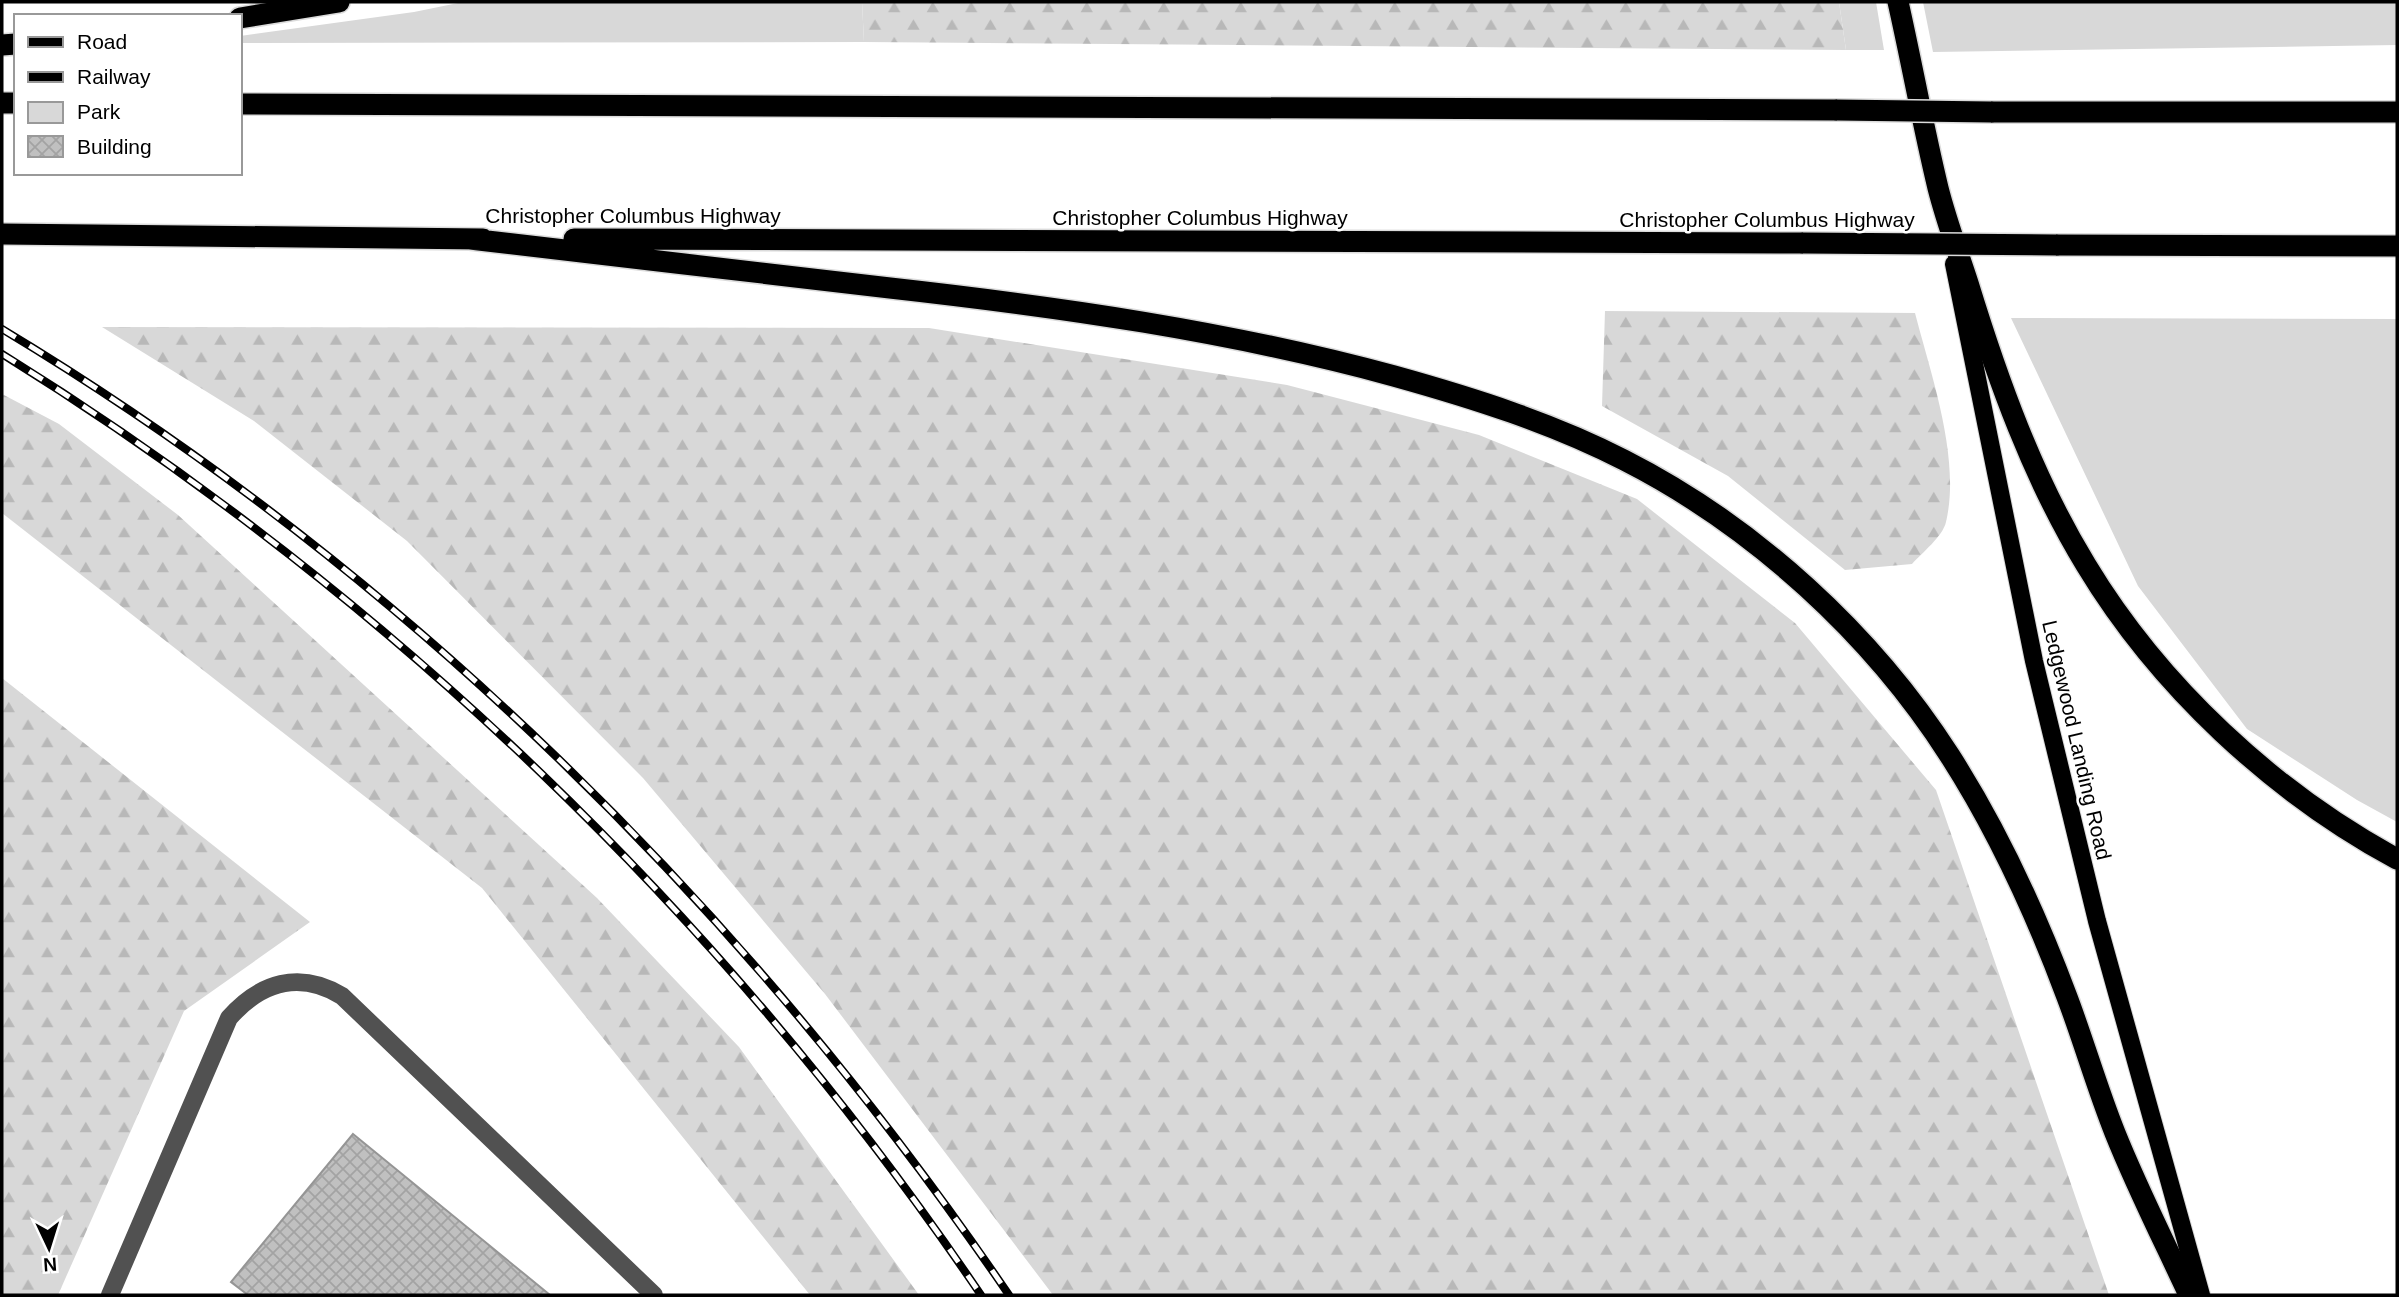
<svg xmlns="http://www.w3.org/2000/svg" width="2399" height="1297" font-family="Arial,sans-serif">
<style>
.green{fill:#d8d8d8}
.forest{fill:url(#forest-firs)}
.building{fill:url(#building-cross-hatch);stroke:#959595;stroke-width:2}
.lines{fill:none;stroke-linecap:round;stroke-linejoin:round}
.major-casing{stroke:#dbdbdb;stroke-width:20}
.highway-casing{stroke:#dbdbdb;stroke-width:24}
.minor{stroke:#515151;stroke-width:18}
.major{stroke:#000;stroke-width:18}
.highway{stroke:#000;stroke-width:21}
.rail-casing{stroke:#000;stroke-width:8}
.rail{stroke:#fff;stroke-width:5;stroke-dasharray:16;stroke-linecap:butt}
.highway-bridge-casing{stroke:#dbdbdb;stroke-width:24;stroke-linecap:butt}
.highway-bridge{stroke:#000;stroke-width:21}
.labels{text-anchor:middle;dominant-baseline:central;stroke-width:5;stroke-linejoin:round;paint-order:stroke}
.street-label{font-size:21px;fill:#000;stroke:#fff}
</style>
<defs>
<pattern id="forest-firs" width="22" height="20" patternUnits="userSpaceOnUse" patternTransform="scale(1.75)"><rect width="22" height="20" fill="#d8d8d8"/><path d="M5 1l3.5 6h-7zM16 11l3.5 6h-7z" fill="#b8b8b8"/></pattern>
<pattern id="building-cross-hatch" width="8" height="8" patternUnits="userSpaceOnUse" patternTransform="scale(1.75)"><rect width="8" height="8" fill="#c0c0c0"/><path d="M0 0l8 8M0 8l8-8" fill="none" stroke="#a3a3a3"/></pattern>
</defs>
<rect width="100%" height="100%" fill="#fff"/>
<path class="green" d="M463,2H862L864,42L240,43V36L414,12Z
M1839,2H1876L1884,50H1846Z
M1923,2H2397V45L1933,52Z
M2011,318L2397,319V822L2357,800L2247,729L2138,586Z"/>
<path class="forest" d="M862,2H1839L1846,50L864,42Z
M1605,311L1915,313C1931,375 1961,458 1946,522C1943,536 1922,553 1912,564L1845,570L1728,476L1602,406Z
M102,327L929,328L1287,385L1479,435L1637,499L1795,623L1936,790L2109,1295H1053L825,994L643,778L407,541L254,421Z
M2,394L59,424L178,515L597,898L739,1047L919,1295H810L482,888L2,513Z
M2,678L310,922L184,1011L58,1295H2Z"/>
<path class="building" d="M353,1134L550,1295H248L231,1282Z"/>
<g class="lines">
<defs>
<path id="major" d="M1954,264L2034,661L2097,921L2201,1295"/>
<path id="highway" d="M1898,2C1912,64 1923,126 1938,188C1946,220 1958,252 1968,283C1998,381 2033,478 2086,565C2159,686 2273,792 2397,859
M240,18L339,2
M2,45L16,44
M2,103H16
M240,104L1837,110
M1991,112H2397
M2,234L483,239
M470,239C610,255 750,272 890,288C1060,307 1229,331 1394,376C1473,398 1552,423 1624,460C1754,526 1872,634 1950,756C1998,831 2036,914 2067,997C2084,1042 2097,1088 2115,1133C2137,1188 2164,1241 2189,1295
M574,239L1803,243
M2056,245L2397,246"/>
</defs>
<use href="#major" class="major-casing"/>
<use href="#highway" class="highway-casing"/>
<path class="minor" d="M110,1295L229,1018C260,983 299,970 342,996L654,1295"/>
<use href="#major" class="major"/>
<use href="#highway" class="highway"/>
<defs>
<path id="rail" d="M2,329C404,571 745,908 1009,1295
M2,354C390,595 725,917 981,1295"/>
</defs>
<use href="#rail" class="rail-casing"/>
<use href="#rail" class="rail"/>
<defs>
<path id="highway-bridge" d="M1837,110L1991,112
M1803,243L2056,245"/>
</defs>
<use href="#highway-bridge" class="highway-bridge-casing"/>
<use href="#highway-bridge" class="highway-bridge"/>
</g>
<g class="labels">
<g class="street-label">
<text x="633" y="215">Christopher Columbus Highway</text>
<text x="1200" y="217">Christopher Columbus Highway</text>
<text x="1767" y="219">Christopher Columbus Highway</text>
<text transform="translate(2077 740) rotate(77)">Ledgewood Landing Road</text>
</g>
</g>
<rect width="2399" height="1297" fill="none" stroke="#000000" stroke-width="7"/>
<rect x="14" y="14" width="228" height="161" fill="#ffffff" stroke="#999999" stroke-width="2"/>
<rect x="28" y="37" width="35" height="10" fill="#000000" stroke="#999999" stroke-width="2"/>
<text x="77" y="49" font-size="21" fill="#000000">Road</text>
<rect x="28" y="72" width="35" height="10" fill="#000000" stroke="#999999" stroke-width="2"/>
<text x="77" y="84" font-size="21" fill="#000000">Railway</text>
<rect x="28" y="102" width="35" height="21" fill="#d8d8d8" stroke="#999999" stroke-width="2"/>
<text x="77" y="119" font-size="21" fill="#000000">Park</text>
<rect x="28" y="136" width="35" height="21" fill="url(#building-cross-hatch)" stroke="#999999" stroke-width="2"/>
<text x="77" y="154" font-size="21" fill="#000000">Building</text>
<g transform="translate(49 1248) rotate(176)" stroke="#ffffff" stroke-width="5" paint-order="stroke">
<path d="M0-5L12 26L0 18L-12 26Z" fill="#000000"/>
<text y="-10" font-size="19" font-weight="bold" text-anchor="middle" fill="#000000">N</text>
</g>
</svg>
